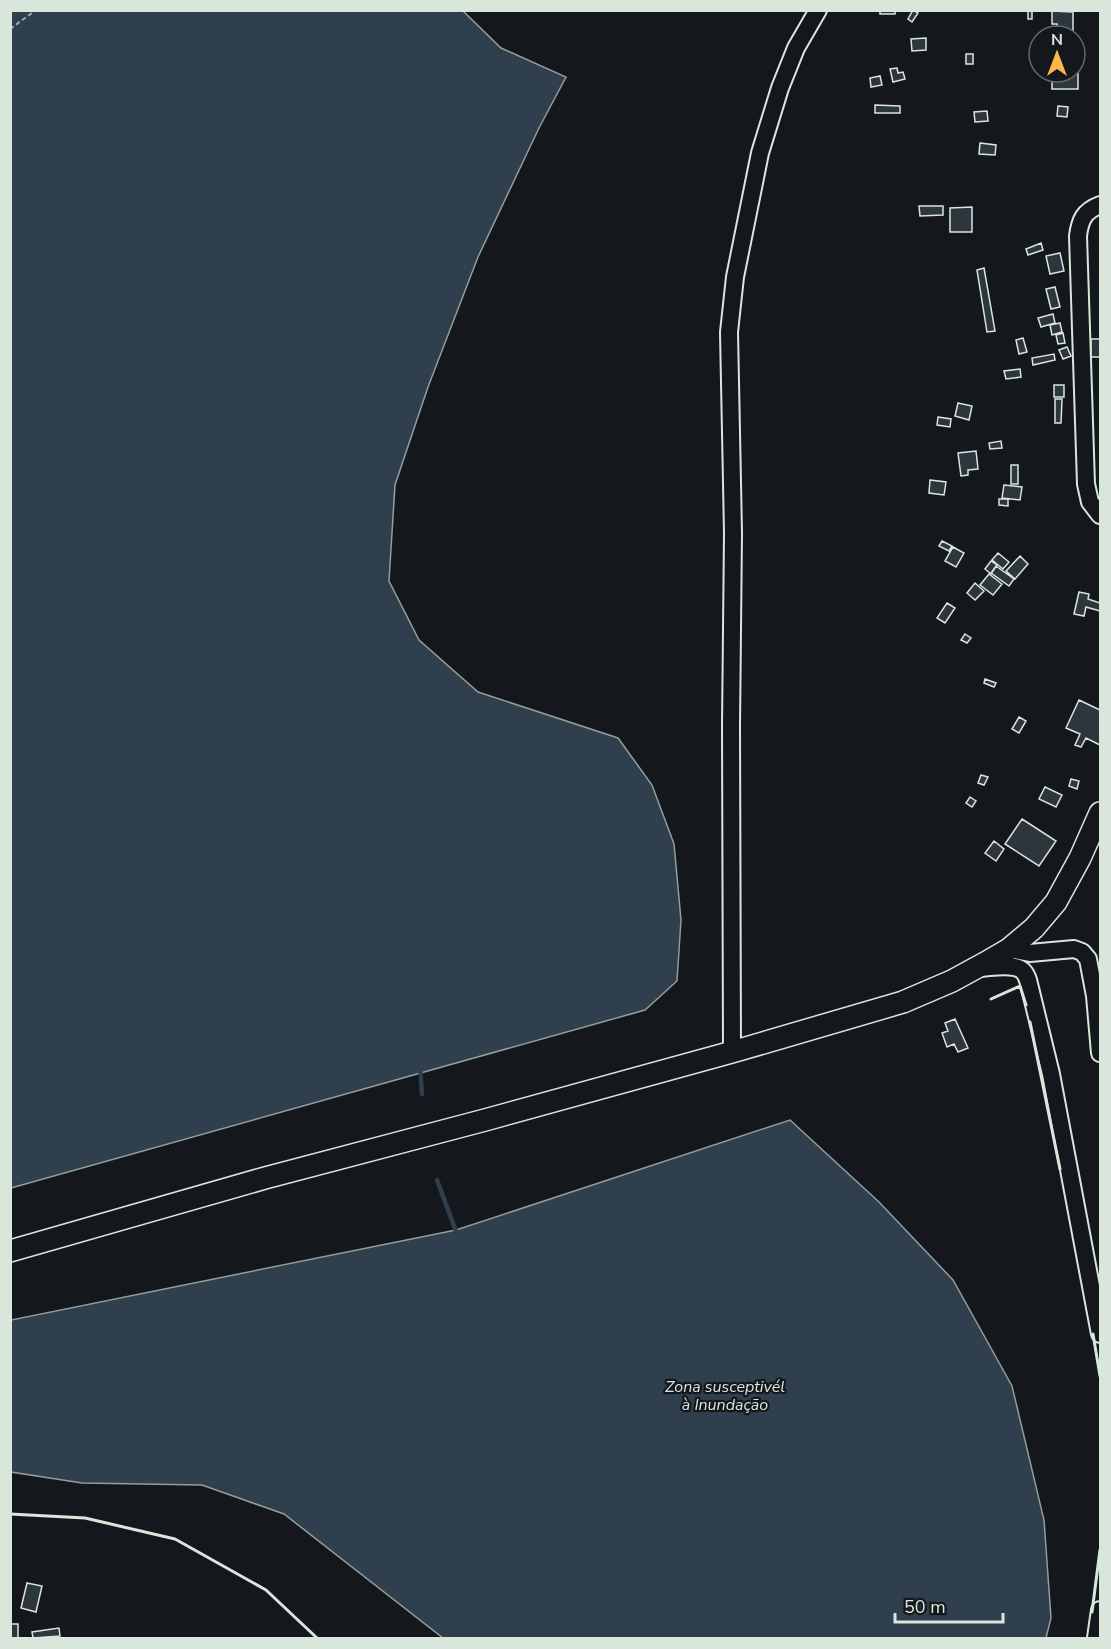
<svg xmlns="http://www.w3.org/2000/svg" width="1111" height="1649" font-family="'Nunito Sans',sans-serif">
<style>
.water{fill:#2f3f4d;stroke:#939e99;stroke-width:1.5}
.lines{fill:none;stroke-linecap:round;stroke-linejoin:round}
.stream{stroke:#2f3f4d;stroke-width:4.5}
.building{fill:#2c363c;stroke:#d8e6dc;stroke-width:1.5}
.minor-casing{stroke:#d8e6dc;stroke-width:20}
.major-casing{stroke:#d8e6dc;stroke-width:24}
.path{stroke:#9da8a2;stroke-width:2;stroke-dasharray:4.5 3;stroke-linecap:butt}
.minor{stroke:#14181c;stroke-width:16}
.major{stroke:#14181c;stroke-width:21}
.wall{stroke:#d8e6dc;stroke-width:3}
.labels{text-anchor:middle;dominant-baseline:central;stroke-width:4.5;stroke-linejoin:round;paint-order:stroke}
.water-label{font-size:16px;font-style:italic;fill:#d8e6dc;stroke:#14181c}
</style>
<rect width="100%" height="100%" fill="#14181c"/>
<path class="water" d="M11,10L463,11L501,48L566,77L539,128L478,257L428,387L395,485L389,581L419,640L478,692L618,738L652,785L674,844L681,920L677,981L645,1010L11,1188Z
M790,1120L879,1202L953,1280L1012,1386L1044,1520L1051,1618L1046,1638H443L284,1514L202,1485L82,1483L11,1472V1320L456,1230Z"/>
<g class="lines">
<path class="stream" d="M420,1066L422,1094
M437,1180L457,1234"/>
</g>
<path class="building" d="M880,10H895V14H880Z
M913,10L918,13L912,22L908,19Z
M1028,11H1032V19H1028Z
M1052,11L1073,12V36H1057V24H1052Z
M926,38V50L912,51L911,39Z
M966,54H973V64H966Z
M897,68L898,73L903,72L905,79L893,82L890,69Z
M1075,70H1078V89H1052V72H1075Z
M880,76L882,85L871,87L870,78Z
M875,105L900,106V113H875Z
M1058,106L1068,107L1067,117L1057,116Z
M987,111L988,121L975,122L974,112Z
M980,143L996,145L995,155L979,154Z
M919,206H943V215L920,216Z
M972,207V232H950V208Z
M1041,243L1043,250L1028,255L1026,249Z
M1060,253L1064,271L1050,274L1046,256Z
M984,268L995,331L987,332L977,270Z
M1055,287L1060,307L1051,309L1046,289Z
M1053,314L1055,323L1041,327L1038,318Z
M1060,323L1062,332L1052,335L1050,325Z
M1063,333L1065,343L1058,344L1056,335Z
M1023,338L1027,352L1019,354L1016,340Z
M1091,339H1100V357H1091Z
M1067,347L1071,356L1063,359L1059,350Z
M1054,354L1055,360L1033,365L1032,358Z
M1020,369L1021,377L1006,379L1004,371Z
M1054,385H1064V397H1054Z
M1055,399H1062L1061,423H1055Z
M958,403L972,406L969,420L955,416Z
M938,417L951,419L950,427L937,425Z
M1001,441L1002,448L990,449L989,443Z
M976,451L978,469L968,470V475L961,476L958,453Z
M1011,465H1018V484H1011Z
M930,480L946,482L944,495L929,493Z
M1004,485L1022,487L1020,500L1002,498Z
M999,499H1008V506L999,505Z
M942,541L952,546L949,551L939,546Z
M953,547L964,553L956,567L945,561Z
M998,553L1009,562L1003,569L992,560Z
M1020,556L1028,564L1015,579L1006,571Z
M991,561L997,565L991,574L985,569Z
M996,566L1014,579L1009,586L991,573Z
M989,574L1002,584L993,595L980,585Z
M975,583L984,591L975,600L967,593Z
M1079,592L1089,594L1088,599L1100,603V611L1086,607L1084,616L1074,614Z
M947,603L955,608L945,623L937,618Z
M965,634L971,638L967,643L961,640Z
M985,679L996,683L994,687L984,683Z
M1079,700L1100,710V745L1086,738L1081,747L1075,745L1080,734L1066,728Z
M1019,717L1026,721L1019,733L1012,729Z
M981,775L988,777L984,785L978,783Z
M1071,779L1079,781L1077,789L1069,786Z
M1045,787L1062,795L1056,807L1039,799Z
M970,797L976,801L972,807L966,803Z
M1022,819L1056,841L1039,866L1005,844Z
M994,841L1004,849L996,861L985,853Z
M955,1019L968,1048L958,1052L954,1044L947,1047L942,1033L948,1031L945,1023Z
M27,1583L42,1586L36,1612L21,1608Z
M10,1624H18V1638H10Z
M59,1628L60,1636L33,1638L32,1632Z"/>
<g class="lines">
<defs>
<path id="minor" d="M1100,205C1084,211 1080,220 1078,236L1086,484L1090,502L1100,515
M1009,949L1030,953L1074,949L1082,952L1088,959L1095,996L1100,1053
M978,968C990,968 1013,962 1023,971C1025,973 1027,977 1028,980L1051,1074L1100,1334
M732,1052L731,725L733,533L729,332L735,277L760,153L780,88L796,48L818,10
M1096,1638L1100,1610"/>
<path id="major" d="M10,1251L265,1178L485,1120L732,1052L903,1002L952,981L985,963L1009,949L1034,928L1056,902L1080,858L1100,813"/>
</defs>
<use href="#minor" class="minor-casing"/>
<use href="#major" class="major-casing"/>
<path class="path" d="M10,29L36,10"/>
<use href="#minor" class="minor"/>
<use href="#major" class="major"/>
<path class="wall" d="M991,999L1020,986L1026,1005
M1030,1022L1060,1169
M1093,1334L1100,1376
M10,1514L85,1518L175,1539L266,1590L317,1638
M1092,1612L1100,1550"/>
</g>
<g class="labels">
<g class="water-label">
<text x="725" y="1387">Zona susceptivél<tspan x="725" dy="18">à Inundação</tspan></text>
</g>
</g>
<rect width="1111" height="1649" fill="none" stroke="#d8e6dc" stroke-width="24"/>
<g transform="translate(1057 54)"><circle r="28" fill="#14181c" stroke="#626a69" stroke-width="1.5"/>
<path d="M0-4.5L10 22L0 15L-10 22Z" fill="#ffb74d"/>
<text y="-9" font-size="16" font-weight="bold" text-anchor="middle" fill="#d8e6dc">N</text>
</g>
<path d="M895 1613v9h108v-9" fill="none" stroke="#d8e6dc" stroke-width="3"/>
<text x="904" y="1613" font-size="18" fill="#d8e6dc" stroke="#14181c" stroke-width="4.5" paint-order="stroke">50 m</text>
</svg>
